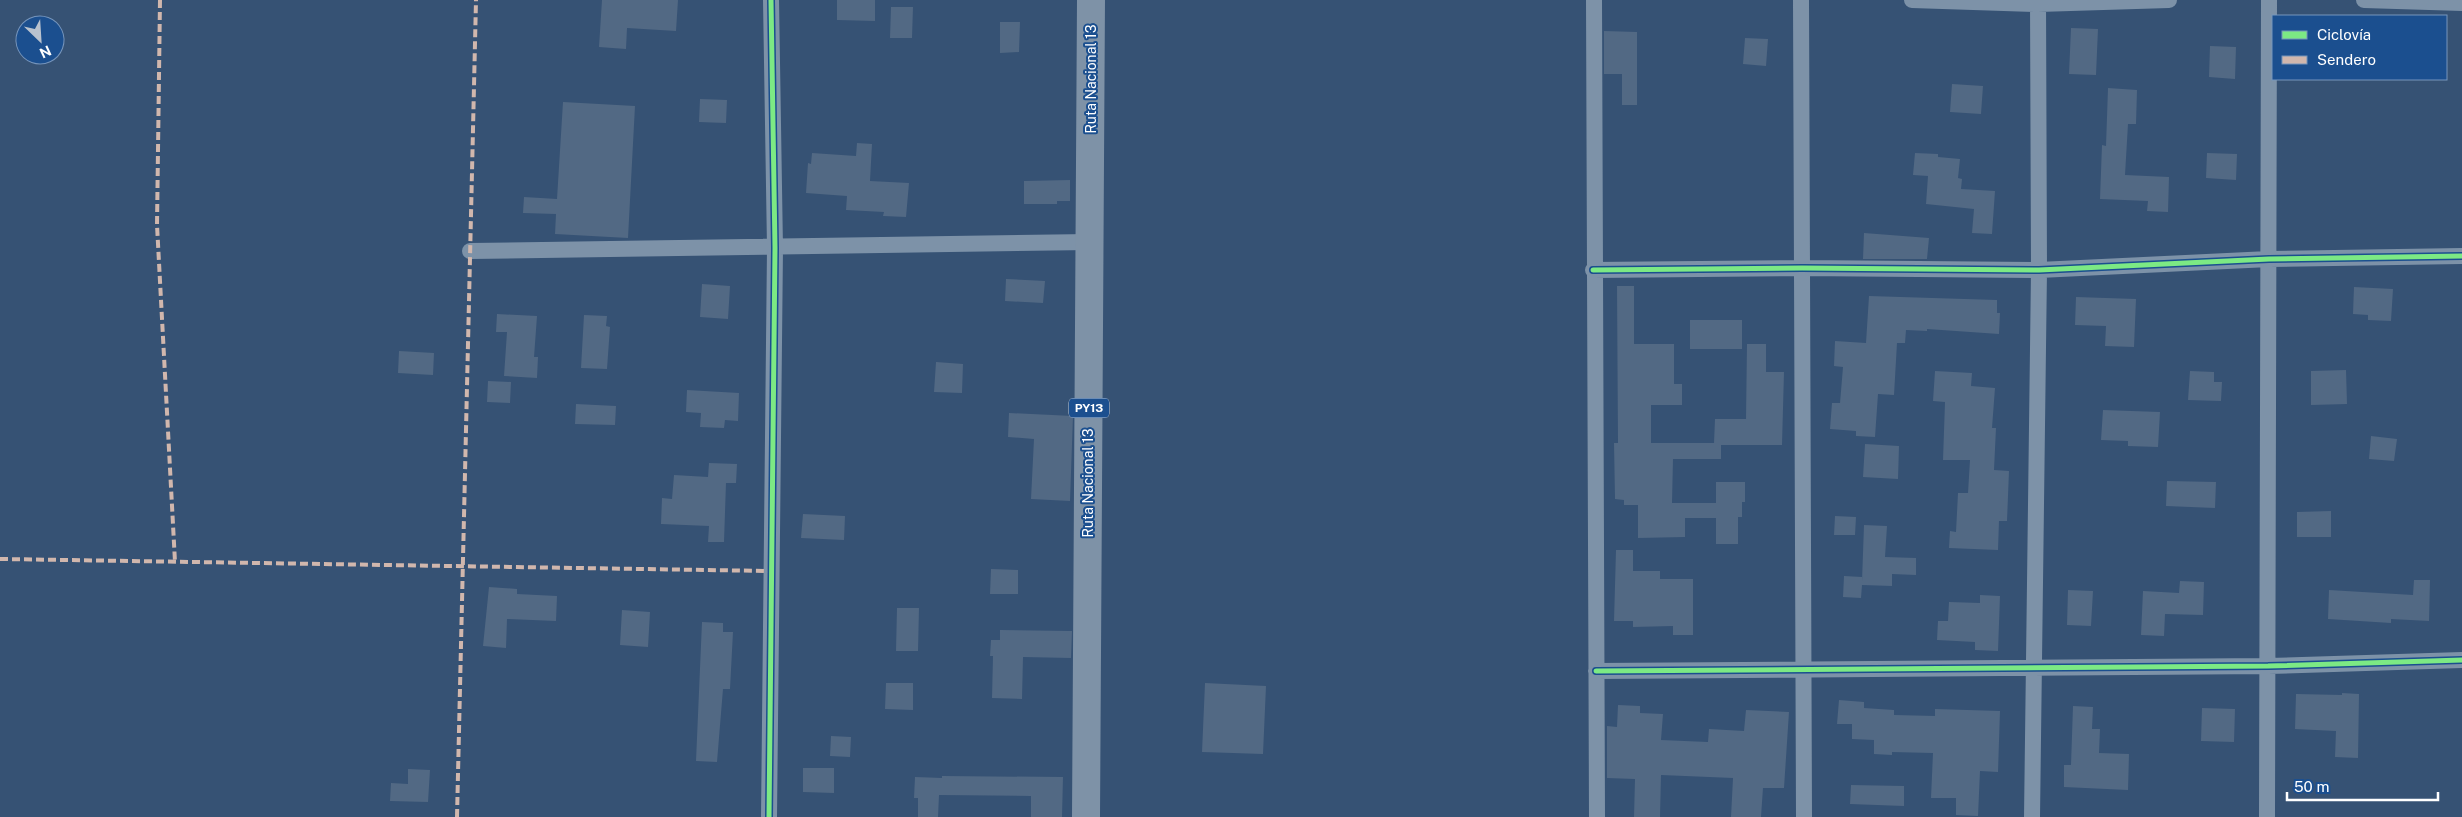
<svg xmlns="http://www.w3.org/2000/svg" width="2462" height="817" font-family="'Public Sans',sans-serif">
<style>
.building{fill:#526984}
.lines{fill:none;stroke-linecap:round;stroke-linejoin:round}
.street{stroke:#7d92a8;stroke-width:16}
.highway{stroke:#7e92a7;stroke-width:28}
.quiet{stroke:#d1b7ad;stroke-width:4;stroke-dasharray:8 4;stroke-linecap:butt}
.cycleway-casing{stroke:#1b4f8f;stroke-width:8}
.cycleway{stroke:#7ce984;stroke-width:5}
.labels{text-anchor:middle;dominant-baseline:central;stroke-width:4;stroke-linejoin:round;paint-order:stroke}
.shield{fill:#1b4f8f;stroke:#bbcadd;stroke-width:1}
.shield-label{font-size:12px;font-weight:bold;fill:#fff}
.street-label{font-size:14px;fill:#fff;stroke:#1b4f8f}
</style>
<rect width="100%" height="100%" fill="#365274"/>
<path class="building" d="M602,0H678L676,31L627,28L626,49L599,47Z
M837,0H875V21L837,20Z
M891,7H913L912,38H890Z
M1000,22H1020L1019,52L1000,53Z
M2071,28L2098,29L2096,75L2069,74Z
M1604,31L1637,32V105H1622V74H1604Z
M1745,38L1768,39L1766,66L1743,64Z
M2210,46L2236,47L2235,79L2209,77Z
M1952,84L1983,86L1981,114L1950,112Z
M2108,88L2137,90L2136,124H2128L2125,175L2169,177L2168,212L2147,211L2148,201L2100,199L2102,145L2106,146Z
M700,99L727,100L726,123L699,122Z
M563,102L635,106L628,238L555,234L556,214L523,213L524,197L557,199Z
M857,143L872,144L870,181L909,183L906,217L883,216L884,212L846,210L847,196L806,193L808,163L811,164L812,153L856,156Z
M1915,153L1938,154V157L1960,159L1958,178L1962,179L1961,189L1995,191L1992,234L1972,233L1974,209L1926,204L1928,176L1913,175Z
M2207,153L2237,154L2236,180L2206,178Z
M1070,180V201H1057V204H1024V181Z
M1864,233L1929,238L1927,259H1863Z
M1006,279L1045,281L1043,303L1005,301Z
M702,284L730,286L728,319L700,317Z
M1617,286H1634V344H1674V384H1682V405H1651V443H1714L1715,419H1746L1747,344H1766V372H1784L1782,445H1721V459H1673L1672,503H1716V482H1745V502H1742V517H1738V544H1716V518H1685V537L1638,538V505H1624V500L1615,499L1614,443H1618Z
M2354,287L2393,289L2391,321L2368,320V315L2353,314Z
M1869,296L1997,300V313H2000L1999,334L1927,329V331L1906,330L1905,343H1897L1894,395L1878,394L1875,437L1856,436V431L1830,429L1832,403H1840L1843,367L1834,366L1835,341L1866,343Z
M2076,297L2136,299L2134,347L2105,346L2106,326L2075,325Z
M497,314L537,316L534,357H538L537,378L504,376L507,332H496Z
M584,315L607,316L606,326L610,327L607,369L581,368Z
M1690,320H1742V349H1690Z
M399,351L434,353L433,375L398,373Z
M936,362L963,364L962,393L934,392Z
M2346,370L2347,404L2311,405V371Z
M1935,371L1972,373L1971,386L1995,388L1992,428H1996L1994,470L2009,471L2007,521H1999L1998,550L1949,548L1950,531L1956,532L1958,493H1968L1970,460H1943L1945,402L1933,401Z
M2190,371L2214,372V382H2222L2221,401L2188,400Z
M488,381L511,382L510,403L487,402Z
M687,390L739,393L738,421L725,420L724,428L700,427L701,413L686,412Z
M576,404L616,406L615,425L575,424Z
M2103,410L2160,412L2158,447L2128,446V441L2101,440Z
M1009,413L1073,416L1070,501L1031,499L1034,439L1008,437Z
M2371,436L2397,439L2394,461L2369,459Z
M1865,444L1899,446L1898,479L1863,477Z
M709,463L737,464L736,483H726L724,542H708L709,526L661,524L662,498L672,499L674,475L708,477Z
M2167,481L2216,482L2215,508L2166,506Z
M2331,511V537H2297V512Z
M803,514L845,516L844,540L801,538Z
M1835,516L1856,517L1855,535H1834Z
M1864,525L1887,526L1885,557L1916,558V575L1892,574V586L1862,585L1861,598L1843,597L1844,576L1862,577V581Z
M1616,550H1633V571H1660V579H1693V635H1673V626L1633,627V621H1614Z
M991,569L1018,570V594H990Z
M2414,580H2430L2429,621L2391,619V623L2328,619L2329,590L2413,595Z
M2180,581L2204,582L2203,615L2165,614L2164,636L2141,635L2143,591L2179,593Z
M489,587L517,589V594L557,596L556,621L507,619L506,648L483,646Z
M2068,590L2093,591L2091,626L2067,625Z
M1980,595L2000,596L1998,651L1975,650V642L1937,640L1938,621H1948L1949,602L1980,603Z
M897,608H919L918,651H896Z
M622,610L650,612L648,647L620,645Z
M702,622L723,623V632H733L730,689H723L717,762L696,761Z
M1000,630L1072,631L1071,658L1023,657L1022,699L992,698L993,656H990L991,640H1000Z
M886,683H913V710L885,709Z
M1205,683L1266,686L1263,754L1202,752Z
M2342,693L2359,694L2358,758L2335,757L2336,731L2295,729L2296,694L2342,695Z
M1839,700L1864,702V708L1894,710V715L1935,716V709L2000,711L1998,772L1980,771L1978,816L1956,815V798H1931L1933,753L1892,752V755L1874,754V740L1852,739V724H1837Z
M1618,705L1640,706V713L1663,714L1661,740L1708,742L1709,729L1744,731L1746,710L1789,712L1784,788H1763L1761,817H1731L1733,778L1661,775L1660,817H1634L1635,779L1607,778V726L1617,727Z
M2073,706L2093,707L2092,729H2100L2099,753L2129,754L2128,790L2064,787V765H2071Z
M2202,708L2235,709L2234,742L2201,741Z
M831,736L851,737L850,757L830,756Z
M803,768H834V793L803,792Z
M408,769L430,770L428,802L390,801L391,783L408,784Z
M942,776L1063,777L1062,817H1031V796L939,795L938,817H918V798H914L915,777L942,778Z
M1851,785L1904,786V806L1850,804Z"/>
<g class="lines">
<path class="street" d="M1594,0L1597,817
M1801,0L1804,817
M1912,0L2038,4L2169,0
M2364,0L2462,3
M470,251L1090,242
M1593,270L1802,268L2039,270L2269,259L2462,256
M1596,671L2268,666L2462,660
M769,817L775,248L771,0
M2032,817L2039,270L2038,0
M2267,817L2269,0"/>
<path class="highway" d="M1086,817L1091,0"/>
<path class="quiet" d="M160,0L157,225L175,562
M0,559L771,571
M457,817L476,0"/>
<defs>
<path id="cycleway" d="M1593,270L1802,268L2039,270L2269,259L2462,256
M1596,671L2268,666L2462,660
M769,817L775,248L771,0"/>
</defs>
<use href="#cycleway" class="cycleway-casing"/>
<use href="#cycleway" class="cycleway"/>
</g>
<g class="labels">
<rect class="shield" x="1069" y="398.5" width="40" height="19" rx="4"/>
<g class="shield-label">
<text x="1089" y="408">PY13</text>
</g>
<g class="street-label">
<text transform="translate(1091 79) rotate(-90)">Ruta Nacional 13</text>
<text transform="translate(1088 483) rotate(-90)">Ruta Nacional 13</text>
</g>
</g>
<rect x="2272" y="15" width="175" height="65" fill="#1b4f8f" stroke="#7695bc"/>
<rect x="2282" y="31" width="25" height="8" fill="#7ce984" stroke="#7695bc"/>
<text x="2317" y="40" font-size="15" fill="#ffffff">Ciclovía</text>
<rect x="2282" y="56" width="25" height="8" fill="#d1b7ad" stroke="#7695bc"/>
<text x="2317" y="65" font-size="15" fill="#ffffff">Sendero</text>
<g transform="translate(40 40) rotate(155)"><circle r="24" fill="#1b4f8f" stroke="#7695bc"/>
<path d="M0-4L9 19L0 12L-9 19Z" fill="#b9c2ce"/>
<text y="-8" font-size="14" font-weight="bold" text-anchor="middle" fill="#ffffff">N</text>
</g>
<path d="M2287 792v8h151v-8" fill="none" stroke="#ffffff" stroke-width="2.5"/>
<text x="2294" y="792" font-size="15" fill="#ffffff" stroke="#1b4f8f" stroke-width="4" paint-order="stroke">50 m</text>
</svg>
